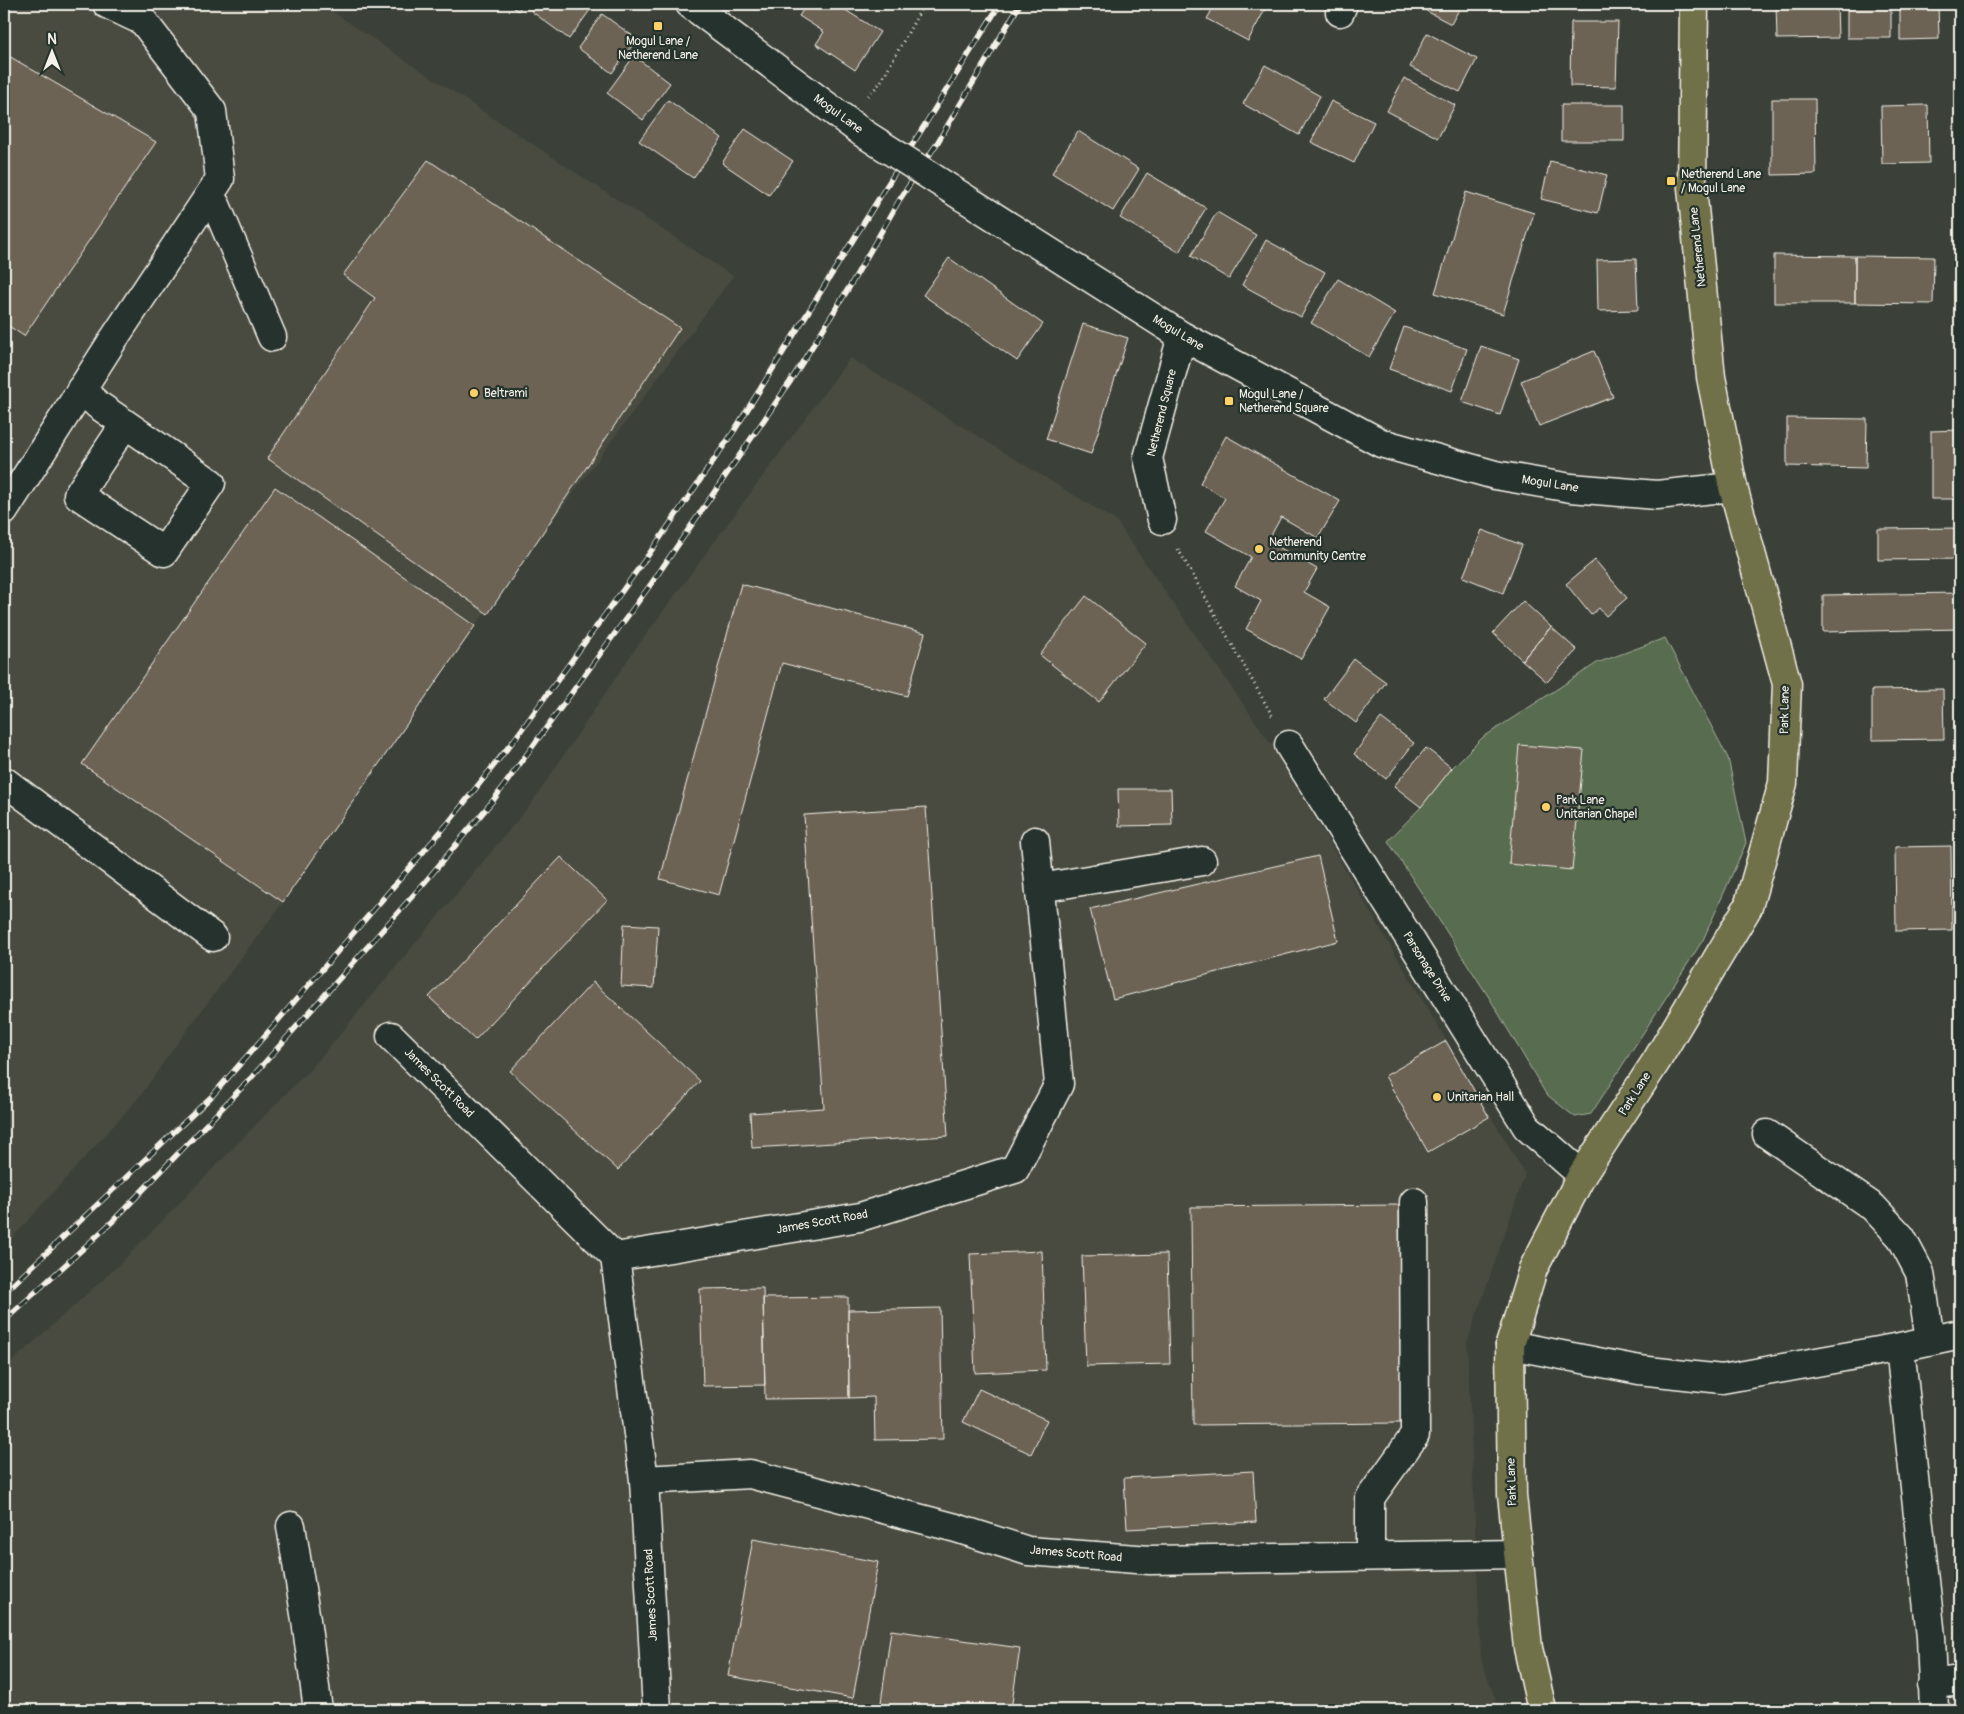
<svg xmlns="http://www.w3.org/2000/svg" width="1964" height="1714" font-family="Pangolin,sans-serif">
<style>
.built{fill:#4a4b41}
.green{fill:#596c50;stroke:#a6ae9c}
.building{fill:#6c6355;stroke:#f4f1e8}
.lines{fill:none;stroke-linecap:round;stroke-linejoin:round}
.minor-casing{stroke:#f4f1e8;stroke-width:31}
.major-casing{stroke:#f4f1e8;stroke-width:31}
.path{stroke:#f4f1e8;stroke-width:3;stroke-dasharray:1 4;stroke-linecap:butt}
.minor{stroke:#26332d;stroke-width:28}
.major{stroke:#70704a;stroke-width:28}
.rail-casing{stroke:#f4f1e8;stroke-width:5.5}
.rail{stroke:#26332d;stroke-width:4;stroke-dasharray:11;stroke-linecap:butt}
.minor-bridge-casing{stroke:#f4f1e8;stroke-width:31;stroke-linecap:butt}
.minor-bridge{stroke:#26332d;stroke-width:28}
.poi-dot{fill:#ffd166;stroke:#26332d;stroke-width:2}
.labels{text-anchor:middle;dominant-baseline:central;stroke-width:4.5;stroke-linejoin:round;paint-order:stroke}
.poi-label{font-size:12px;fill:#f4f1e8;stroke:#26332d;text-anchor:start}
.street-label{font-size:12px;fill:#f4f1e8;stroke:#26332d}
</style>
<rect width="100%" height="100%" fill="#3b4139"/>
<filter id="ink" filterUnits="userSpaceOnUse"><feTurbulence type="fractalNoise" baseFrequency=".02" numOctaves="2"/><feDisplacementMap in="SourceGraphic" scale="10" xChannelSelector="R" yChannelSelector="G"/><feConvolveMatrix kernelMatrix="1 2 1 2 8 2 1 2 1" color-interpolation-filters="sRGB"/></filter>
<g filter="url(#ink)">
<path class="built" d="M4,4H321L391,51L733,276L475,626L283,902L172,1050L141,1095L4,1247Z
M850,358L1116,521L1273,747L1525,1174L1467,1343L1481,1659L1499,1710H4V1369L119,1265L318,1061L531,804L631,655Z"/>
<path class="green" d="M1665,638L1728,758L1746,843L1703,940L1591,1114L1575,1117L1546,1094L1490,999L1388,841L1421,807L1452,768L1482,738L1597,663Z"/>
<path class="building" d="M509,4H523L518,11Z
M536,4H590L593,6L569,39L531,11Z
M747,4H761L756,10Z
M807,4H836L880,32L855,70L816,44L824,32L799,16Z
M1215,4H1268L1248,41L1207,19Z
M1413,4H1462L1451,24Z
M1570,4H1620V8L1570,10Z
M1776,4H1837L1838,38L1777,39Z
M1847,4H1891V38H1847Z
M1900,4H1938L1939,39L1900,40Z
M602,14L637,39L612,73L578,48Z
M1571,22H1618L1616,87L1570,86Z
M1427,33L1477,59L1460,92L1410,67Z
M7,55L156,142L24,336L4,323V59Z
M634,56L670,83L643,120L607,93Z
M1265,65L1320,96L1299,135L1243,104Z
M1404,78L1455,105L1438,138L1387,111Z
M1772,99H1815L1816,174L1772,175Z
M668,100L722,138L693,178L639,141Z
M1331,101L1374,122L1354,163L1311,142Z
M1561,105H1624V141H1561Z
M1928,105L1929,163L1882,164L1881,106Z
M745,129L793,161L769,195L722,163Z
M1078,131L1139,169L1113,211L1052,173Z
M428,160L680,328L488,614L267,458L375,298L343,275Z
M1550,161L1607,175L1598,213L1541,199Z
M1147,173L1206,208L1179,252L1120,218Z
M1466,192L1534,213L1503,314L1435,293Z
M1217,212L1256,235L1229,279L1191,256Z
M1266,240L1325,272L1301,317L1242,285Z
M1774,255L1855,256V303H1774Z
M1855,256L1934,257L1933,304L1855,303Z
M949,258L1043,324L1017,361L923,295Z
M1636,259L1638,310L1598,311L1597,260Z
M1338,279L1395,313L1369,357L1311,323Z
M1083,324L1128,338L1091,454L1046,439Z
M1404,327L1467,349L1452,391L1389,369Z
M1481,346L1519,359L1500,415L1462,402Z
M1594,351L1613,397L1539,426L1521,381Z
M1787,418L1867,419L1866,468L1787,466Z
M1960,430V499H1931V431Z
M1226,436L1340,501L1318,538L1281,517L1268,541L1317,569L1304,592L1330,607L1301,659L1246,629L1261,601L1235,586L1251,557L1206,531L1225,498L1200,483Z
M275,487L475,626L283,902L82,764Z
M1960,528V559L1878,560V529Z
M1482,530L1522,545L1503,593L1463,577Z
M1595,560L1627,598L1606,616L1599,608L1591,615L1566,584Z
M741,584L925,633L907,696L782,663L719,895L660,879Z
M1960,593V629L1823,632V595Z
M1086,596L1146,643L1099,702L1040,655Z
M1523,601L1551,627L1522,660L1493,633Z
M1551,627L1577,650L1547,682L1522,660Z
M1354,659L1386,682L1356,723L1324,699Z
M1943,689L1944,739L1872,740V690Z
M1381,718L1414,743L1386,779L1354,754Z
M1519,745L1584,750L1572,870L1509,864Z
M1426,748L1452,768L1421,807L1394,786Z
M1118,789H1171L1172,825L1119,826Z
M926,807L948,1136L752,1148L750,1113L824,1108L804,815Z
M1951,846L1952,930L1896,931L1895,847Z
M1318,856L1338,941L1113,999L1090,909Z
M561,857L607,900L475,1040L429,997Z
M624,924L658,926L654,988L621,986Z
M593,982L700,1081L618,1170L510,1071Z
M1446,1041L1489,1117L1428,1152L1385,1076Z
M1399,1205L1401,1423L1193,1425L1191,1207Z
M1042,1251L1046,1370L975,1373L970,1254Z
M1167,1254L1170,1364L1086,1366L1082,1256Z
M763,1288L765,1385L703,1386L700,1289Z
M848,1297L849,1398L765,1399L763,1298Z
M940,1308L943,1439L875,1440L874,1397L849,1398L848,1310Z
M979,1389L1047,1420L1031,1454L963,1422Z
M1253,1471L1256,1522L1127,1529L1124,1478Z
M753,1539L878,1562L853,1698L728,1676Z
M891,1630L1020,1648L1011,1710H880Z"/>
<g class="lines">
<defs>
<path id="minor" d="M690,4L863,133
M1340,12L1343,4
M963,197L1182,336L1381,443L1495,475L1571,488L1657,495L1733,487
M208,199L216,205L272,337
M81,389L98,405L211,483L164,552L78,495L125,424
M4,511L113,340L220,179L212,111L143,21L107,4
M1162,520L1148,458L1182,336
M1289,745L1527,1127L1582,1175
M4,781L213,937
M1035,841L1059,1084L1015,1169L860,1217L615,1257L644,1480L750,1474L956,1528L1028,1551L1150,1560L1518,1554
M1040,888L1202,861
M391,1036L615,1257
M1767,1134L1873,1207L1901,1237L1920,1273L1930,1340
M1510,1345L1639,1370L1722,1379L1900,1347L1960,1334
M1900,1347L1931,1637L1934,1710
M644,1480L657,1710
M291,1526L306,1620L318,1710
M1370,1556V1498L1415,1435L1414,1202
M1932,1685L1960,1681"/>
<path id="major" d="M1542,1710L1528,1648L1512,1495L1510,1345L1533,1269L1582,1175L1657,1060L1748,907L1783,783L1787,684L1733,487L1711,377L1692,188L1694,4"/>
</defs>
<use href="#minor" class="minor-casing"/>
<use href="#major" class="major-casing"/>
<path class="path" d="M868,96L880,83L924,4
M1178,549L1273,717"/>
<use href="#minor" class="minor"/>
<use href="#major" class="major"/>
<defs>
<path id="rail" d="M4,1293L212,1096L275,1024L449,822L514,740L649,554L734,431L1000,4
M4,1321L112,1222L251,1078L425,882L495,798L651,584L790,382L850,286L900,199L936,145L1020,4"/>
</defs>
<use href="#rail" class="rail-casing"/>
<use href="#rail" class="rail"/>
<defs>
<path id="minor-bridge" d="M863,133L963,197"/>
</defs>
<use href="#minor-bridge" class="minor-bridge-casing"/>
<use href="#minor-bridge" class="minor-bridge"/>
</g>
</g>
<g class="poi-dot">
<rect x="653" y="21" width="10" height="10" rx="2.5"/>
<rect x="1666" y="176" width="10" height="10" rx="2.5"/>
<circle cx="474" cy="393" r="5"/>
<rect x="1224" y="396" width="10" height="10" rx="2.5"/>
<circle cx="1259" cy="549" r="5"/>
<circle cx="1546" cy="807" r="5"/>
<circle cx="1437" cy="1097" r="5"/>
</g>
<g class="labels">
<g class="poi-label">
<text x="658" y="41" text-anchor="middle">Mogul Lane /<tspan x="658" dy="14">Netherend Lane</tspan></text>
<text x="1681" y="174">Netherend Lane<tspan x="1681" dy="14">/ Mogul Lane</tspan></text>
<text x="484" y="393">Beltrami</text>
<text x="1239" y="394">Mogul Lane /<tspan x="1239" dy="14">Netherend Square</tspan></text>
<text x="1269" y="542">Netherend<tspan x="1269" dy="14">Community Centre</tspan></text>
<text x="1556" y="800">Park Lane<tspan x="1556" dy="14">Unitarian Chapel</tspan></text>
<text x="1447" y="1097">Unitarian Hall</text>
</g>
<g class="street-label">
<text transform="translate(838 114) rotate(36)">Mogul Lane</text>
<text transform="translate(1698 247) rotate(-96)">Netherend Lane</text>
<text transform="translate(1178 333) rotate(31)">Mogul Lane</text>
<text transform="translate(1162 413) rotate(-76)">Netherend Square</text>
<text transform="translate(1550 484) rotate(9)">Mogul Lane</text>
<text transform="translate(1785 710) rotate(-89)">Park Lane</text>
<text transform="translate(1427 967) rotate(58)">Parsonage Drive</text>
<text transform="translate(439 1083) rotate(45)">James Scott Road</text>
<text transform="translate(1635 1094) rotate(-57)">Park Lane</text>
<text transform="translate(822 1222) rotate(-10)">James Scott Road</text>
<text transform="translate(1512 1482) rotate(-92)">Park Lane</text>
<text transform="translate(1076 1554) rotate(5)">James Scott Road</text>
<text transform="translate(651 1595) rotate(-93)">James Scott Road</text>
</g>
</g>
<rect width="1964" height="1714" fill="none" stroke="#26332d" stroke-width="20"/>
<rect x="10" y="10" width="1944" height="1694" fill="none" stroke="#f4f1e8" stroke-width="2" filter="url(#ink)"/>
<g transform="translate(52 52)" stroke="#26332d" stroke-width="4" paint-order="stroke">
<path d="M0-4L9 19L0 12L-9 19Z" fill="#f4f1e8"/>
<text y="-8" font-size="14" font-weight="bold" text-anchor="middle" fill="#f4f1e8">N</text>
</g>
</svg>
